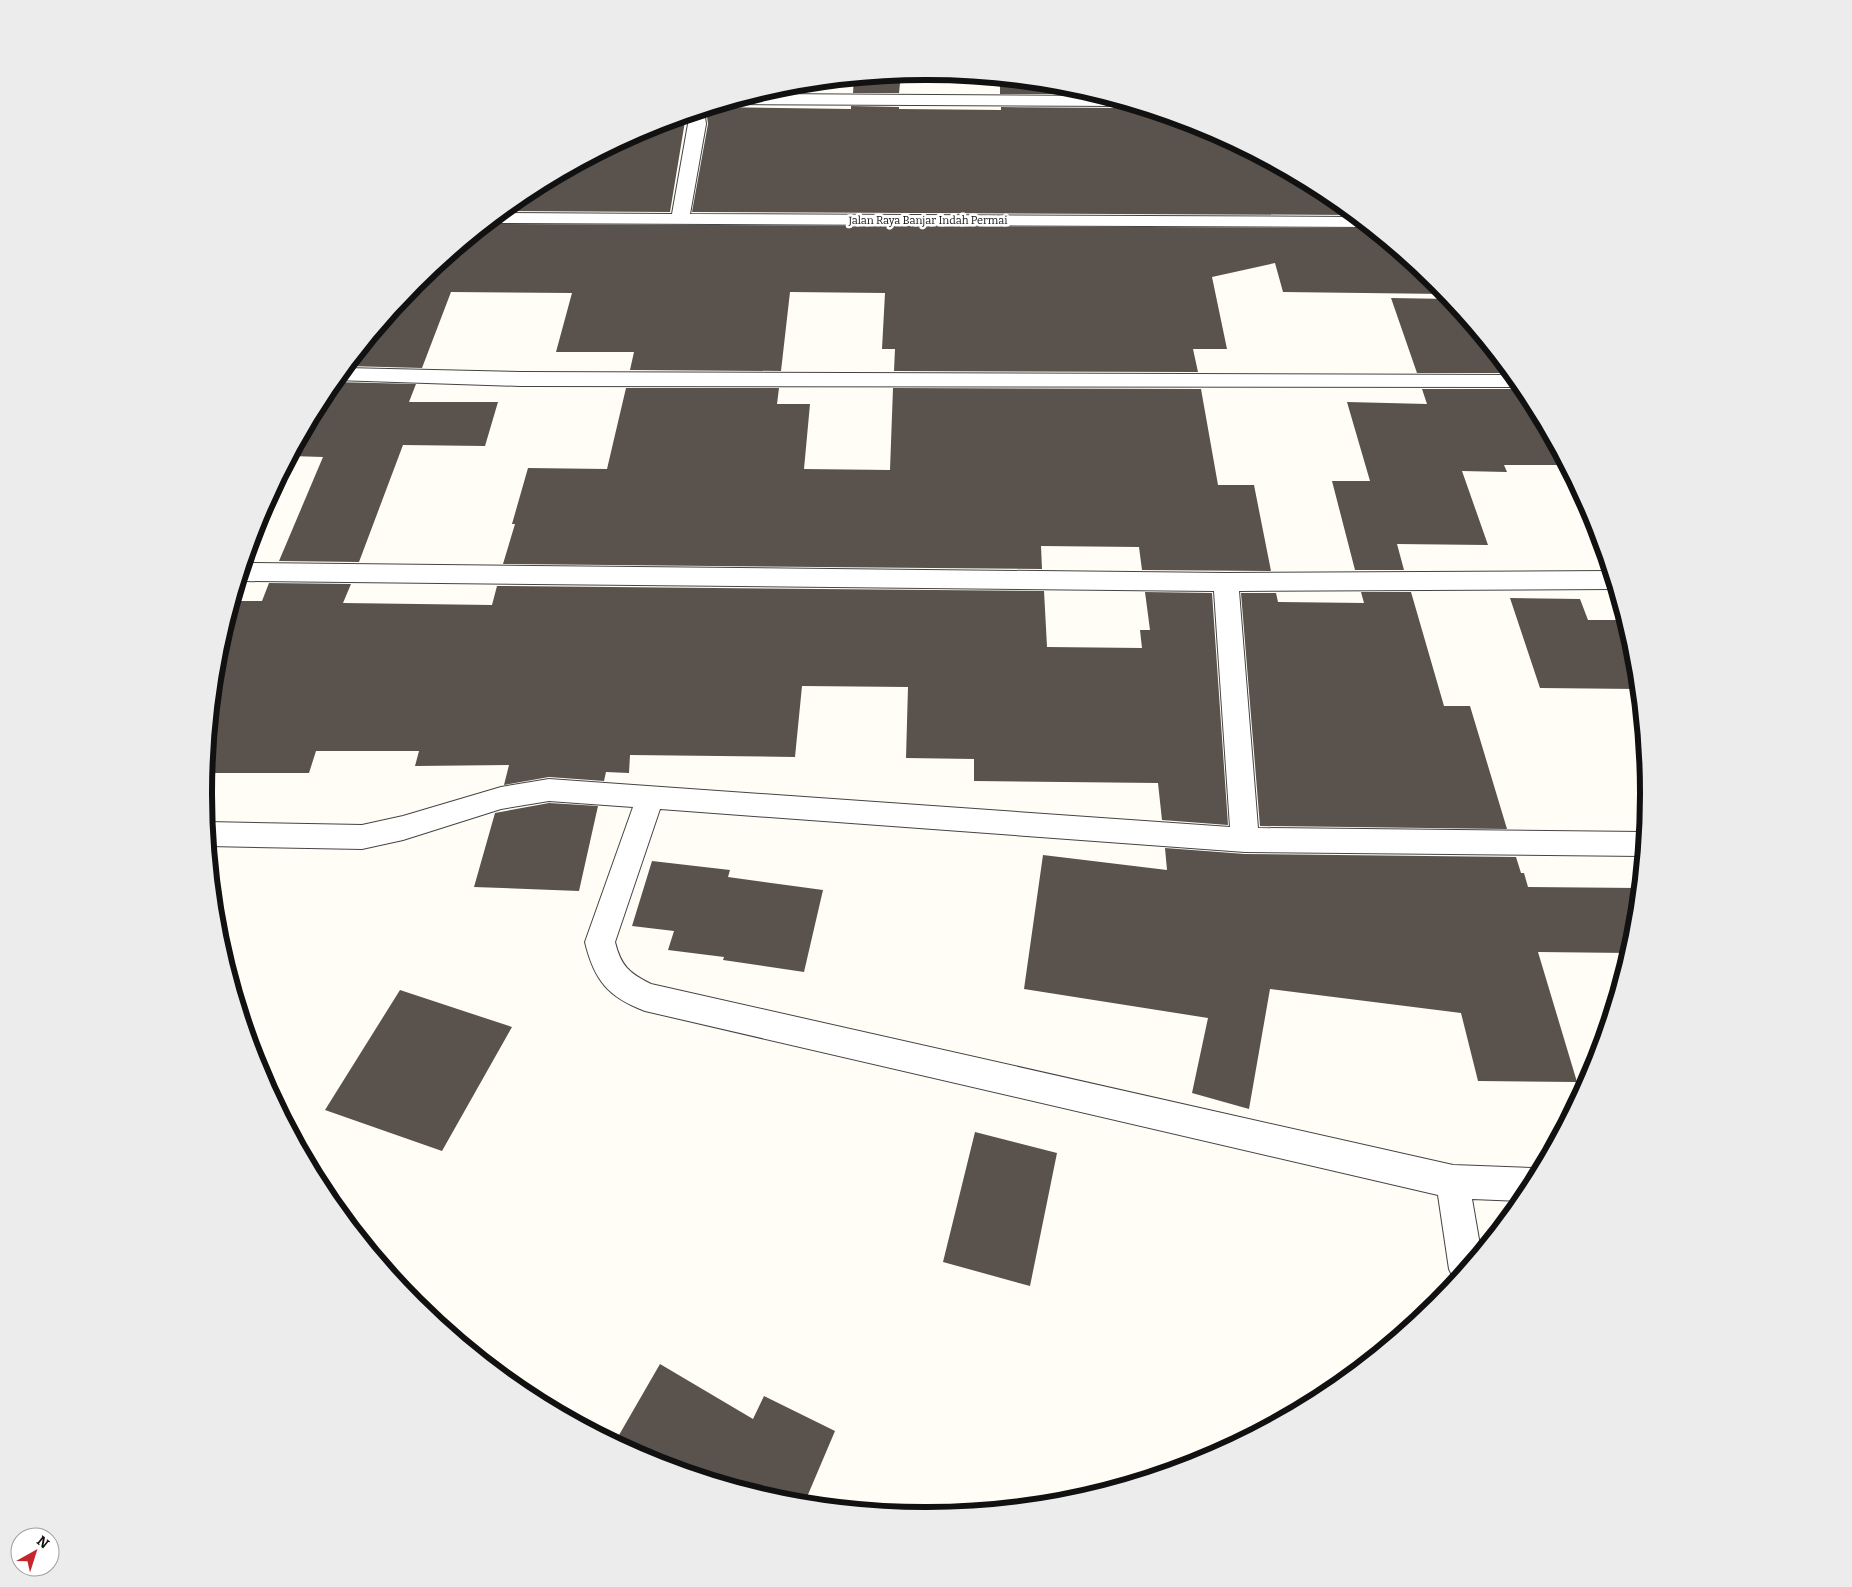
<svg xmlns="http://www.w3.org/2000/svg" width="1852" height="1587" font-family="Bitter,serif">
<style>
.building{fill:#5a524d}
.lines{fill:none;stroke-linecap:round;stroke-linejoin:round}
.minor-casing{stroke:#444;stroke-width:2}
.minor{fill:#fff;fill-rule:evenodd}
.labels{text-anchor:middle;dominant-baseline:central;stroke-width:5;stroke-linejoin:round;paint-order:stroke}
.far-street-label{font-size:11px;fill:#111;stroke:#fff}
.rim{fill:none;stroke:#111;stroke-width:6}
</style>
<rect width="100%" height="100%" fill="#fffdf5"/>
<path class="building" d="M901,74L899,93H853L854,78Z
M1000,79L1067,85L1096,94H1000Z
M1130,104L1203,126L1328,193L1354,215L692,212L708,124L706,109L714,107L851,109V106L899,107V109L1001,110V107L1121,108Z
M686,115L670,212L503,211L525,193L650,126Z
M487,224L1370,228L1437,283L1446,294L1283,292L1275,263L1212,277L1227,349H1193L1198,372L894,371L895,349H882L885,293L790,292L781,371L630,370L634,352H556L572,293L451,292L422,368L347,366L416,283Z
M1391,298L1450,299L1511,373H1417Z
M334,382L416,384L409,402H498L485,446L403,445L359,562L279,561L323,457L291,456L326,392Z
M626,388H779L777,404H810L804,469L890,470L893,388L1201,389L1218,485H1254L1271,571L1142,570L1139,547L1041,546L1042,569L503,564L515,524H512L528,468L607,469Z
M1422,389H1524L1566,465H1504L1507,472L1462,471L1488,545L1397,544L1404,570H1355L1332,481H1370L1347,402L1427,404Z
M269,583L351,584L343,603L492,605L497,586L1044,591L1047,647L1142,648L1140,630H1150L1145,592L1212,593L1228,825L1162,820L1158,783L974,781V759L906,758L908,687L802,686L795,757L630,755L629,773L606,772L604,781L549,777L504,785L509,765L415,766L419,751H316L309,773H206L218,652L233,601H262Z
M1361,592H1411L1444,706H1470L1507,829L1260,826L1241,593H1276L1278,602L1364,603Z
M1510,598L1580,599L1588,620H1625L1634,653L1638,689L1540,688Z
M549,803L598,806L579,891L474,887L495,813Z
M1165,848L1245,854L1516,857L1521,873H1524L1528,887L1639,888L1634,935L1629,953L1538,952L1577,1082L1478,1081L1461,1013L1270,989L1249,1109L1192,1093L1208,1018L1024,989L1043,855L1167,870Z
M652,861L730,870L728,877L823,890L804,972L723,960L724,957L668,950L674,931L632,926Z
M400,990L512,1027L442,1151L325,1110Z
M975,1132L1057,1153L1030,1286L943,1262Z
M660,1364L753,1419L764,1396L835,1431L804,1504L785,1502L649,1461L615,1442Z"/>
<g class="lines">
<defs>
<path id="minor" d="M756,94L1102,96L1128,104L1121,106L738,104L731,101Z
M704,110L706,124L690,214L1357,217L1369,227L488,223L500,213L672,214L688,124V114Z
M345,368L520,372L1513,375L1523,387L520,386L335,380Z
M245,563L1226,573L1610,571L1615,588L1612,589L1239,591L1258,828L1643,832L1642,856L1245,852L660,809L615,942C621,966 629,973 651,984L1453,1165L1532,1168L1539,1171L1521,1201L1472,1199L1481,1251L1455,1282L1449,1269L1438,1195L645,1011C608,997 594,980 585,942L633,807L549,801L501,809L403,840L362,849L209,846L208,822L362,825L403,816L501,787L549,779L1230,827L1214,591L242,581L240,580Z"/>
</defs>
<use href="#minor" class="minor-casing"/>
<use href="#minor" class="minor"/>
</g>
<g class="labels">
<g class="far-street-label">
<text x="928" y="220">Jalan Raya Banjar Indah Permai</text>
</g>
</g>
<path d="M0 0H1852V1587H0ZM925 80H927A713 713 0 0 1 1640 793V794A713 713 0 0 1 927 1507H925A713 713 0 0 1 212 794V793A713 713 0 0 1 925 80Z" fill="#ececec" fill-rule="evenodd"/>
<path class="rim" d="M925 80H927A713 713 0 0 1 1640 793V794A713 713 0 0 1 927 1507H925A713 713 0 0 1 212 794V793A713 713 0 0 1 925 80Z"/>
<g transform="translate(35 1552) rotate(39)"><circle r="24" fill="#ffffff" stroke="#a0a0a0"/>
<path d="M0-4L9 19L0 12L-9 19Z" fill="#c4262e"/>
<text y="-8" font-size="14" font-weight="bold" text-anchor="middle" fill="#111111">N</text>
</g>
</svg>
